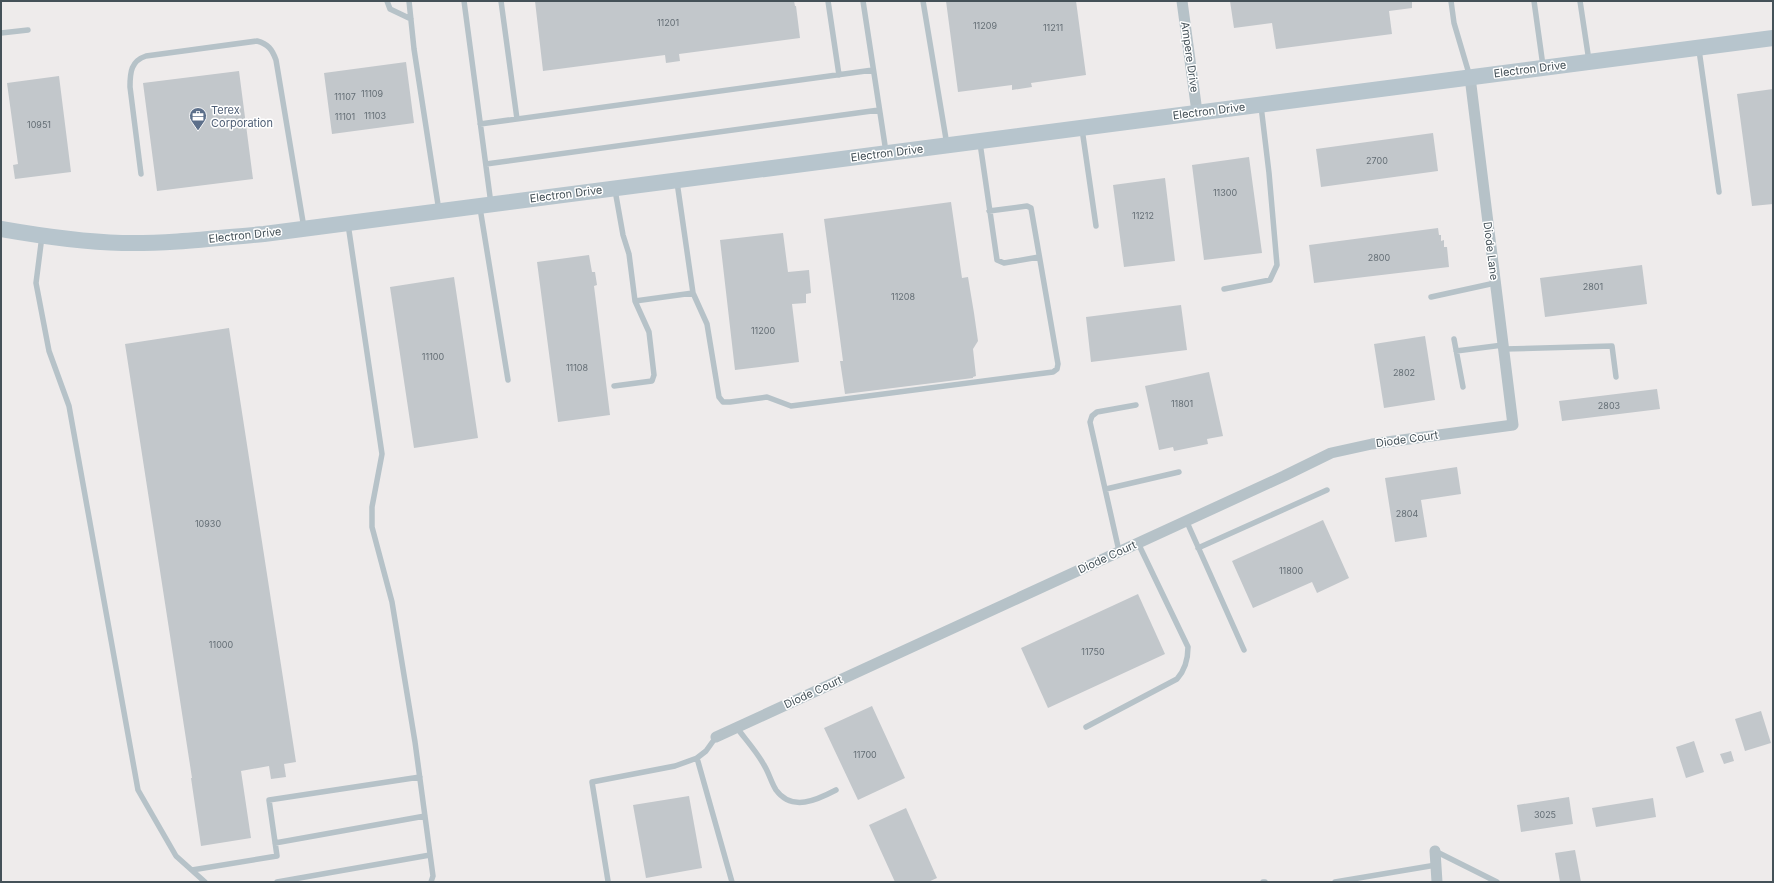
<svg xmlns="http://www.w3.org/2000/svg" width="1774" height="883" font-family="Inter,sans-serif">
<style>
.building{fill:#c2c7cb}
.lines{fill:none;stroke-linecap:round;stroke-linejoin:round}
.lane{stroke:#b6c2c8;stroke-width:5.5}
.street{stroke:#b6c2c8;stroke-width:11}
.secondary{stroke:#b7c5cd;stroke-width:16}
.labels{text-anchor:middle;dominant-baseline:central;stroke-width:3;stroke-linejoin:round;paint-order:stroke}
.number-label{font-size:9px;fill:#646e75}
.street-label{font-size:11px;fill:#445158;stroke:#fff}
.service-label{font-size:11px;fill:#4e5e75;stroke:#fff;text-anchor:start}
</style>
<rect width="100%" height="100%" fill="#eeebeb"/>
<path class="building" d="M535,1H794L795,6H796L800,38L679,54L680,61L666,63L665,55L543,71Z
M946,1H1076L1086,75L1031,83L1032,87L1012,90V85L958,92Z
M1230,1H1412V8L1389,11L1392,34L1276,49L1272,23L1234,28Z
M406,62L414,123L332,134L324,73Z
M239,71L253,179L157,191L143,83Z
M59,76L71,172L15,179L13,165L18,164L7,83Z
M1773,89V204L1752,206L1737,94Z
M1433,133L1438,171L1321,187L1316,149Z
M1249,157L1262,253L1204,260L1192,165Z
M1165,178L1175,261L1124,267L1113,185Z
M951,202L962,278L968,277L974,313L978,341L973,349L976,376L973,377V378L845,394L840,361H843L824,219Z
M1438,228L1439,235H1441V241L1444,240V247H1447L1449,267L1314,283L1309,245Z
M783,233L788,272L809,270L811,293L806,294V303L792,304L799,362L735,370L720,240Z
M589,255L592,272H595L597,285L594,286L610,415L558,422L537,262Z
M1642,265L1647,304L1545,317L1540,278Z
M454,277L478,438L414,448L390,287Z
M1181,305L1187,350L1091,362L1086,317Z
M229,328L296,762L284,764L286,777L271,779L269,766L241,771L251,838L201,846L191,778H192L125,344Z
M1425,336L1435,400L1384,408L1374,344Z
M1209,372L1223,436L1207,439L1208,444L1174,451L1173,447L1159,450L1145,386Z
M1657,389L1660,409L1562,421L1559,401Z
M1457,467L1461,494L1421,500L1427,537L1395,542L1385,478Z
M1323,520L1349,578L1317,593L1312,582L1253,608L1232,561Z
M1138,594L1165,654L1048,708L1021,648Z
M872,706L905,778L858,800L824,728Z
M1761,711L1771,743L1745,751L1735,719Z
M1694,741L1704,772L1686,778L1676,747Z
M1731,751L1734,761L1724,764L1720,754Z
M689,796L702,868L646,878L633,805Z
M1569,797L1573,824L1521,832L1517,805Z
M1653,798L1656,817L1596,827L1592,808Z
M906,808L937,878L928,882H895L869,825Z
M1575,850L1581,882H1560L1555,853Z"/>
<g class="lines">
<path class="lane" d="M387,1L390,9L411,19
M409,1L414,49L439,211
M464,1L491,204
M501,1L517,119
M828,1L839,75
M863,1L886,152
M923,1L947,145
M1451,1L1454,23L1470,77
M1534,1L1543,66
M1580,1L1589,61
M1,33L28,30
M1699,50L1719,192
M480,124L873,70
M1082,129L1096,226
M980,143L997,260L1004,263L1039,257
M486,164L879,110
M141,174L130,87C130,72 131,61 146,56L257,41C268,44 272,49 276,60L304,228
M480,208L508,380
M348,224L382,454L372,507V527L392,602L415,742L433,876L431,882
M42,236L36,283L49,351L69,406L138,790L176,856L205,882
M1224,289L1270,280L1277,265L1269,173L1261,106
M693,293L707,324L719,397L723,402H730L767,397L791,406L1053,372L1057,369L1058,364L1031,208L1027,206L989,211
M1431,297L1495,283
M635,301L693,293L677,182
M1454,339L1463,387
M1504,349L1612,346L1616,377
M1456,351L1503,345
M614,386L652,381L654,375L649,332L635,301L629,254L623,235L615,190
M1106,489L1179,472
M1186,520L1244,650
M1198,548L1327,490
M1119,551L1090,422L1092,416L1097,412L1136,405
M1086,727L1177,679C1185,670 1188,660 1188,647L1138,543
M737,728C746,740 757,752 764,765C769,773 771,782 776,790C792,812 817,800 836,790
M697,758L732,882
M275,843L425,816
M1435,851L1497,882
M192,870L277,856L269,800L420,777
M608,881L592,782L675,766L697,758L706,751L716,737
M277,882L430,855
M1263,882H1265
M1335,882L1436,865"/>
<path class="street" d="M1182,1L1197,112
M716,737L1284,476L1331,453L1372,444L1513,425L1470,77
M1435,851L1437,882"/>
<path class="secondary" d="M1,229C41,236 81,242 122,243C169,244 217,238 264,234L1773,38"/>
</g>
<defs>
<symbol id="office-pin" viewBox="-11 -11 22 30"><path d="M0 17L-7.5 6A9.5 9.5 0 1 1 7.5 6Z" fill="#5c6f8a" stroke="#fff"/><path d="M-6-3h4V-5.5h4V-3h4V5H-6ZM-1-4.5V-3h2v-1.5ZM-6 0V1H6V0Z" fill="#fff"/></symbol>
</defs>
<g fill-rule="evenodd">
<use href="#office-pin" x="188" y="106" width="20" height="27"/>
</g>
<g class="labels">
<g class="number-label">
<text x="668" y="22">11201</text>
<text x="985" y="25">11209</text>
<text x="1053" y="27">11211</text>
<text x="372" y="93">11109</text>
<text x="345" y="96">11107</text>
<text x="375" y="115">11103</text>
<text x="345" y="116">11101</text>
<text x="39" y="124">10951</text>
<text x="1377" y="160">2700</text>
<text x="1225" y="192">11300</text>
<text x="1143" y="215">11212</text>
<text x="1379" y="257">2800</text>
<text x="1593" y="286">2801</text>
<text x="903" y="296">11208</text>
<text x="763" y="330">11200</text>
<text x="433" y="356">11100</text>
<text x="577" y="367">11108</text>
<text x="1404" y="372">2802</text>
<text x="1182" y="403">11801</text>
<text x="1609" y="405">2803</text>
<text x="1407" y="513">2804</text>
<text x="208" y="523">10930</text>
<text x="1291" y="570">11800</text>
<text x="221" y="644">11000</text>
<text x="1093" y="651">11750</text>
<text x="865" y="754">11700</text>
<text x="1545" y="814">3025</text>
</g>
<g class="street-label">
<text transform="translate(1190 57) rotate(82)">Ampere Drive</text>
<text transform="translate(1530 69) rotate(-7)">Electron Drive</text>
<text transform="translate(1209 111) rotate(-7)">Electron Drive</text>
<text transform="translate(887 153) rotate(-7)">Electron Drive</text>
<text transform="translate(566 194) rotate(-7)">Electron Drive</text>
<text transform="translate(245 235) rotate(-6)">Electron Drive</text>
<text transform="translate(1491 251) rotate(83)">Diode Lane</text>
<text transform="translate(1407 439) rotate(-8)">Diode Court</text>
<text transform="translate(1107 557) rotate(-25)">Diode Court</text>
<text transform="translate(813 692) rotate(-25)">Diode Court</text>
</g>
<g class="service-label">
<text x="211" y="110">Terex<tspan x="211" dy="13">Corporation</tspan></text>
</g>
</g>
<rect width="1774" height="883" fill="none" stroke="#445158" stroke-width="4"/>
</svg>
